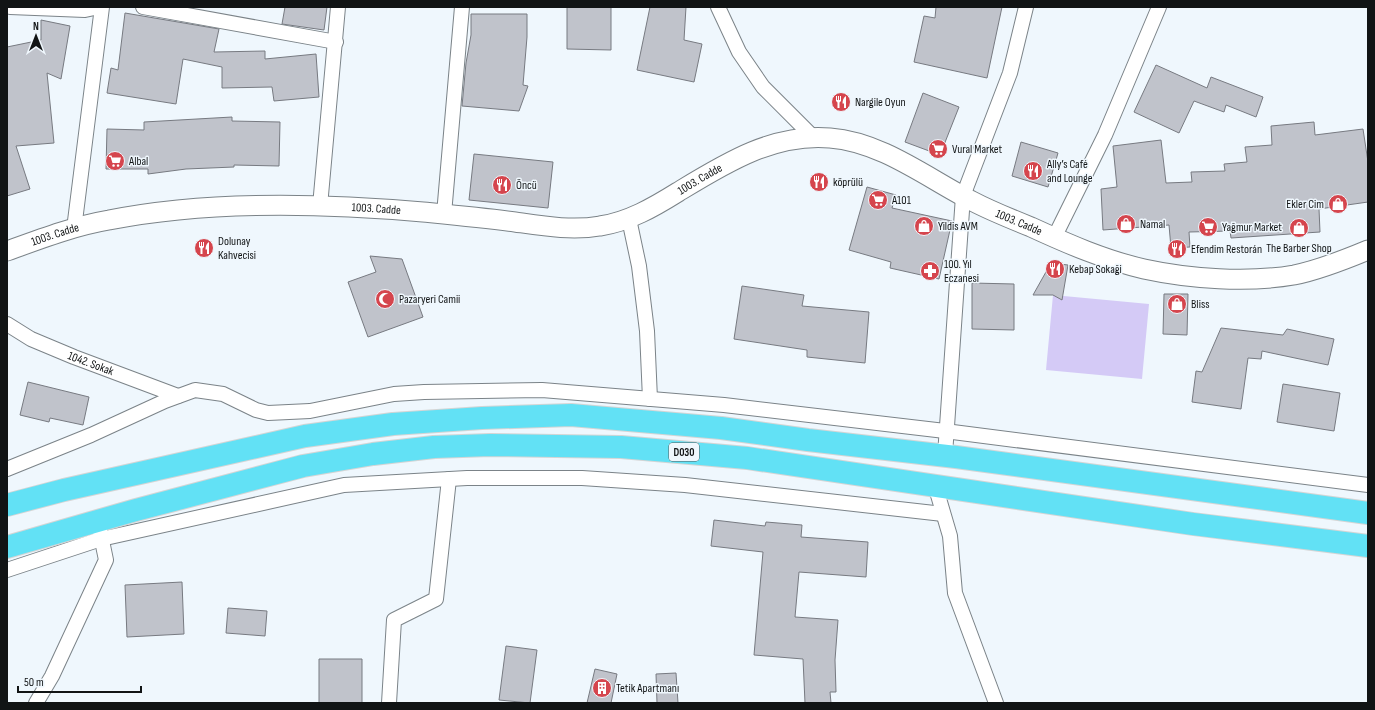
<svg xmlns="http://www.w3.org/2000/svg" width="1375" height="710" font-family="'Sofia Sans Condensed',sans-serif">
<style>
.green{fill:#d4caf6}
.building{fill:#c0c3cb;stroke:#777a81}
.lines{fill:none;stroke-linecap:round;stroke-linejoin:round}
.street-casing{stroke:#7b8388;stroke-width:16}
.secondary-casing{stroke:#7b8388;stroke-width:21}
.highway-casing{stroke:#d4d5d5;stroke-width:24}
.street{stroke:#fff;stroke-width:14}
.secondary{stroke:#fff;stroke-width:19}
.highway{stroke:#62e1f5;stroke-width:22}
.labels{text-anchor:middle;dominant-baseline:central;stroke-width:3;stroke-linejoin:round;paint-order:stroke}
.shield{fill:#eff7fd;stroke:#54585b;stroke-width:1}
.shield-label{font-size:11px;font-weight:bold;fill:#111415}
.poi-label{font-size:12px;fill:#111415;stroke:#eff7fd;text-anchor:start}
.street-label{font-size:12px;fill:#111415;stroke:#eff7fd}
</style>
<rect width="100%" height="100%" fill="#eff7fd"/>
<path class="green" d="M1053,295L1149,304L1142,379L1046,370Z"/>
<path class="building" d="M285,7H327L324,30L282,24Z
M567,7H611V50L567,49Z
M650,7H686L684,40L702,44L694,82L637,70Z
M936,7H1002L987,78L914,62L924,16L935,18Z
M125,13L219,29L214,52L265,51V59L316,54L319,97L274,101L272,87L222,88V67L183,59L176,104L107,93L111,68L118,70Z
M471,14H527V37L523,85L528,86L519,111L462,106L466,63L471,35Z
M41,20L70,26L61,79L47,73L54,143L16,146L30,189L7,196V47L41,40Z
M1156,65L1207,88L1211,77L1263,97L1256,117L1226,105L1224,112L1194,101L1179,133L1134,112Z
M923,93L959,107L940,155L905,142Z
M232,117V121L280,122L279,166L234,165V167L186,169L148,174V169H106L107,129L144,130V122Z
M1314,122L1315,135L1363,129L1368,162V202L1319,209L1320,232L1231,238L1230,231L1189,232L1190,247L1171,248L1169,225L1103,230L1101,189L1117,187L1113,146L1161,140L1166,183L1192,182L1191,172L1225,171L1224,164L1247,162L1245,147L1272,145L1271,126Z
M1021,142L1058,153L1048,187L1012,176Z
M474,154L553,162L548,208L469,200Z
M867,187L896,195L892,208L952,221L939,279L890,268L891,262L849,250Z
M370,256L402,259L423,317L368,337L348,282L376,272Z
M1051,263L1068,265L1062,300L1053,295H1033Z
M972,283L1014,284V330L972,329Z
M742,286L804,295L802,306L869,312L865,363L807,357V350L734,339Z
M1164,294H1188L1187,335L1163,334Z
M1221,328L1283,335L1287,329L1334,339L1328,365L1262,351L1261,359L1248,358L1241,409L1192,402L1196,371L1202,372Z
M28,382L89,397L83,425L50,418L49,422L20,415Z
M1283,384L1340,393L1334,431L1277,422Z
M714,520L765,526L766,522L802,525L801,537L868,542L866,577L799,572L795,617L838,620L835,660L836,692H830L831,703H805L803,659L754,655L763,552L711,546Z
M182,582L184,634L127,637L125,585Z
M228,608L267,611L265,636L226,633Z
M506,646L537,650L530,703L499,700Z
M319,659H362V703H319Z
M595,669L617,674L611,703H587Z
M676,673L678,703H657L656,674Z"/>
<g class="lines">
<defs>
<g id="street">
<path d="M10,7L85,10L99,7"/>
<path d="M143,7L336,42"/>
<path d="M718,7L739,52L763,87L814,138"/>
<path d="M320,206L338,7"/>
<path d="M444,214L462,7"/>
<path d="M629,219L639,266L647,331L650,399"/>
<path d="M74,229L102,7"/>
<path d="M1054,238L1105,135L1159,7"/>
<path id="s1" d="M7,324L31,339L74,357L178,396"/>
<path d="M945,455L963,196L1010,73L1026,7"/>
<path d="M7,469L91,435L165,401L195,390L223,394L256,410L268,413L310,411L394,394L424,392L542,390L724,405L945,431L1368,485"/>
<path d="M935,485L950,536L955,593L996,703"/>
<path d="M7,570L101,539L344,485L467,478H582L685,485L943,514"/>
<path d="M36,703L52,676L106,560L100,531"/>
<path d="M389,703L394,620L436,599L449,479"/>
</g>
<g id="secondary">
<path id="s2" d="M7,251C40,239 74,226 109,220C209,200 322,203 423,212C453,215 484,218 515,222C543,226 572,231 600,226C628,222 654,207 678,192C724,164 773,133 830,138C882,142 927,178 972,201C991,211 1011,219 1031,227C1068,244 1105,260 1144,269C1190,279 1248,283 1294,275C1319,270 1344,260 1368,250"/>
</g>
<path id="highway" d="M7,505L64,490L305,436L393,424L482,418L571,415L721,428L808,440L956,457L1368,513
M7,547L136,510L303,466L373,454L434,447L490,445L621,447L747,458L1193,524L1368,546"/>
</defs>
<use href="#street" class="street-casing"/>
<use href="#secondary" class="secondary-casing"/>
<use href="#highway" class="highway-casing"/>
<use href="#street" class="street"/>
<use href="#secondary" class="secondary"/>
<use href="#highway" class="highway"/>
</g>
<defs>
<symbol id="restaurant-disc" viewBox="-11 -11 22 22"><circle r="9.5" fill="#d5454d" stroke="#eff7fd"/><path d="M-5-6h1v4h1v-4h1v4h1v-4h1v5L-1.5 .5V6h-2V.5L-5-1ZM5-6V6H3V1.5H1.5Q1.5-4 5-6Z" fill="#fff"/></symbol>
<symbol id="supermarket-disc" viewBox="-11 -11 22 22"><circle r="9.5" fill="#d5454d" stroke="#eff7fd"/><path d="M-6-5.5h2.5l.6 2H6L4.5 2H-2.5L-4.4-4H-6ZM-1.5 3.2a1.3 1.3 0 1 0 .1 0ZM3 3.2a1.3 1.3 0 1 0 .1 0Z" fill="#fff"/></symbol>
<symbol id="shop-disc" viewBox="-11 -11 22 22"><circle r="9.5" fill="#d5454d" stroke="#eff7fd"/><path d="M-5-2.5h2.3a2.7 3.5 0 0 1 5.4 0H5L5.5 6h-11ZM-1.5-2.5h3a1.5 2.3 0 0 0-3 0Z" fill="#fff"/></symbol>
<symbol id="pharmacy-disc" viewBox="-11 -11 22 22"><circle r="9.5" fill="#d5454d" stroke="#eff7fd"/><path d="M-2-6h4v4h4v4h-4v4h-4v-4h-4v-4h4Z" fill="#fff"/></symbol>
<symbol id="mosque-disc" viewBox="-11 -11 22 22"><circle r="9.5" fill="#d5454d" stroke="#eff7fd"/><path d="M3.5-4.9A6 6 0 1 0 3.5 4.9A5 5 0 1 1 3.5-4.9Z" fill="#fff"/></symbol>
<symbol id="building-disc" viewBox="-11 -11 22 22"><circle r="9.5" fill="#d5454d" stroke="#eff7fd"/><path d="M-4-6H4V6H1V3H-1V6H-4ZM-2.5-4.3h1.7v1.8h-1.7ZM.8-4.3h1.7v1.8H.8ZM-2.5-1h1.7V.8h-1.7ZM.8-1h1.7V.8H.8Z" fill="#fff"/></symbol>
</defs>
<g fill-rule="evenodd">
<use href="#restaurant-disc" x="830" y="91" width="22" height="22"/>
<use href="#supermarket-disc" x="927" y="138" width="22" height="22"/>
<use href="#supermarket-disc" x="104" y="150" width="22" height="22"/>
<use href="#restaurant-disc" x="1022" y="160" width="22" height="22"/>
<use href="#restaurant-disc" x="808" y="171" width="22" height="22"/>
<use href="#restaurant-disc" x="491" y="174" width="22" height="22"/>
<use href="#supermarket-disc" x="867" y="189" width="22" height="22"/>
<use href="#shop-disc" x="1327" y="193" width="22" height="22"/>
<use href="#shop-disc" x="1115" y="213" width="22" height="22"/>
<use href="#shop-disc" x="913" y="215" width="22" height="22"/>
<use href="#supermarket-disc" x="1197" y="216" width="22" height="22"/>
<use href="#shop-disc" x="1288" y="217" width="22" height="22"/>
<use href="#restaurant-disc" x="193" y="237" width="22" height="22"/>
<use href="#restaurant-disc" x="1166" y="238" width="22" height="22"/>
<use href="#restaurant-disc" x="1044" y="258" width="22" height="22"/>
<use href="#pharmacy-disc" x="919" y="260" width="22" height="22"/>
<use href="#mosque-disc" x="374" y="288" width="22" height="22"/>
<use href="#shop-disc" x="1166" y="293" width="22" height="22"/>
<use href="#building-disc" x="591" y="677" width="22" height="22"/>
</g>
<g class="labels">
<rect class="shield" x="669" y="443" width="30" height="18" rx="3"/>
<g class="shield-label">
<text x="684" y="452">D030</text>
</g>
<g class="poi-label">
<text x="855" y="102">Nargile Oyun</text>
<text x="952" y="149">Vural Market</text>
<text x="129" y="161">Albal</text>
<text x="1047" y="164">Ally’s Café<tspan x="1047" dy="14">and Lounge</tspan></text>
<text x="833" y="182">köprülü</text>
<text x="516" y="185">Öncü</text>
<text x="892" y="200">A101</text>
<text x="1324" y="204" text-anchor="end">Ekler Cim</text>
<text x="1140" y="224">Namal</text>
<text x="938" y="226">Yildis AVM</text>
<text x="1222" y="227">Yağmur Market</text>
<text x="218" y="241">Dolunay<tspan x="218" dy="14">Kahvecisi</tspan></text>
<text x="1299" y="248" text-anchor="middle">The Barber Shop</text>
<text x="1191" y="249">Efendim Restorán</text>
<text x="944" y="264">100. Yıl<tspan x="944" dy="14">Eczanesi</tspan></text>
<text x="1069" y="269">Kebap Sokaği</text>
<text x="399" y="299">Pazaryeri Camii</text>
<text x="1191" y="304">Bliss</text>
<text x="616" y="688">Tetik Apartmanı</text>
</g>
<g class="street-label">
<text stroke="none"><textPath href="#s2" startOffset="711">1003. Cadde</textPath></text>
<text stroke="none"><textPath href="#s2" startOffset="375">1003. Cadde</textPath></text>
<text stroke="none"><textPath href="#s2" startOffset="1058">1003. Cadde</textPath></text>
<text stroke="none"><textPath href="#s2" startOffset="51">1003. Cadde</textPath></text>
<text stroke="none"><textPath href="#s1" startOffset="93">1042. Sokak</textPath></text>
</g>
</g>
<rect width="1375" height="710" fill="none" stroke="#111415" stroke-width="16"/>
<g transform="translate(36 36)" stroke="#eff7fd" stroke-width="3" paint-order="stroke">
<path d="M0-3L7 15L0 10L-7 15Z" fill="#111415"/>
<text y="-6" font-size="11" font-weight="bold" text-anchor="middle" fill="#111415">N</text>
</g>
<path d="M18 686v6h123v-6" fill="none" stroke="#111415" stroke-width="2"/>
<text x="24" y="686" font-size="12" fill="#111415" stroke="#eff7fd" stroke-width="3" paint-order="stroke">50 m</text>
</svg>
